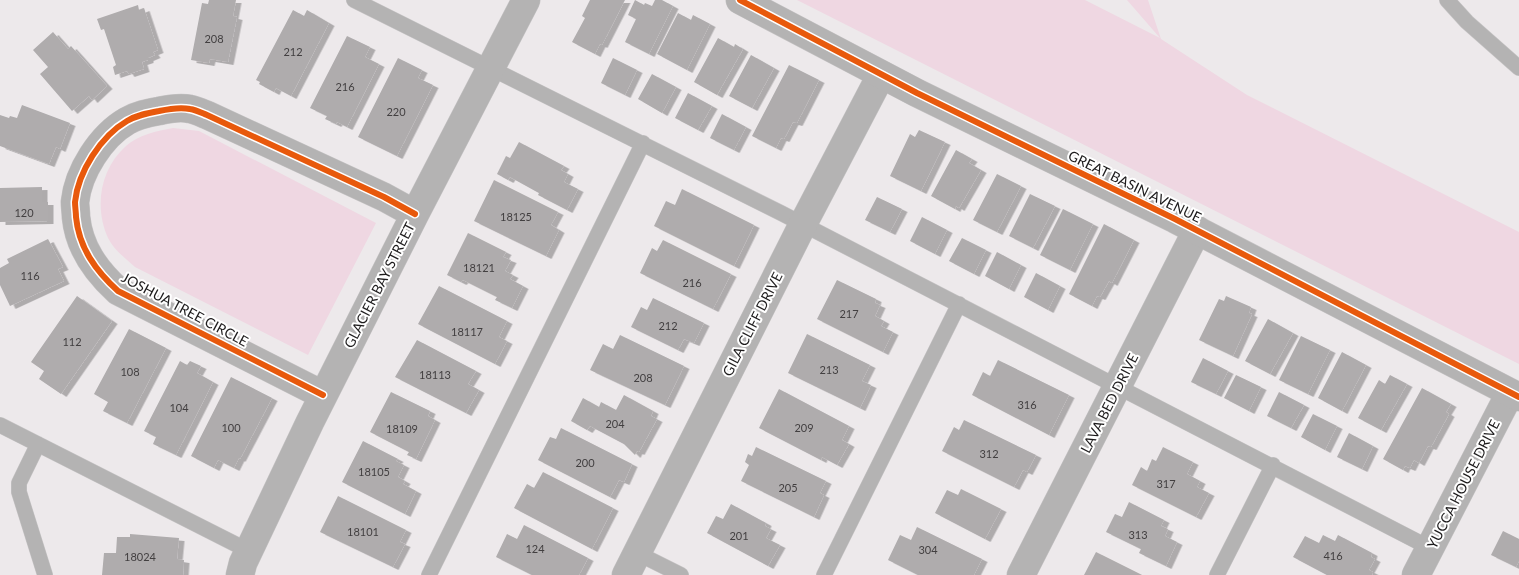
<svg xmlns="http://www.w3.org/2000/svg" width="1519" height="575" font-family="Lato,sans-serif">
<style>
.green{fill:#efd7e2}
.building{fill:#afacad;filter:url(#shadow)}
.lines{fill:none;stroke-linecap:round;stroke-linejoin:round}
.service-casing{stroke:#c7c5c6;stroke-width:16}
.minor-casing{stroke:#c7c5c6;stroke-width:29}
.tertiary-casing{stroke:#c7c5c6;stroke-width:29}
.service{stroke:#b4b3b3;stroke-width:15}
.minor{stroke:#b4b3b3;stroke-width:28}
.tertiary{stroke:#b4b3b3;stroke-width:28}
.cycleway-casing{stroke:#fff;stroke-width:9}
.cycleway{stroke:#e8590c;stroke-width:6}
.labels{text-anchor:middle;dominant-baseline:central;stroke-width:4;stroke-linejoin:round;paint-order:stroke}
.number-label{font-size:11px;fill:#423f40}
.street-label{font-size:14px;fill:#1d1b1c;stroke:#fff}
</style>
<defs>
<filter id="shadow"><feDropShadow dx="5.5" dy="3" stdDeviation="0" flood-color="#0004"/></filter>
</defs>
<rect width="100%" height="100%" fill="#ede9eb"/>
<path class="green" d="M797,0H1085L1160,38L1127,0H1148L1161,39L1247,95L1519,232V364Z
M173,128L199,131L376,223L308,355L135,267C125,258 114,250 108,238C94,207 100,169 126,146C138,135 157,131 173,128Z"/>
<path class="building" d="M209,0H236L233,16L237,17L228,62L210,59L209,63L191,60L202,3L208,4Z
M590,0H625L602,45L600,44L595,54L572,42L585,18L582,16Z
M635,0L644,5L645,3L652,6L655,0H662L673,6L649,54L625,42L636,19L628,15Z
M138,5L139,10L144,8L158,50L153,52L155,55L148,58V60L142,62L144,69L129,74L127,71L115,75L113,67L116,65L104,29L101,30L97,19Z
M293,10L304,16L307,10L329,23L291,96L276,88L274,92L259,84L260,82L256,80Z
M678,13L691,20L693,15L710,24L687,70L657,54Z
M53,32L68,49L71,46L107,86L92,100L89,96L72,111L40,74L48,67L33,50Z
M347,36L370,47L365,57L379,64L347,127L337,122L336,124L325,119L327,116L310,108Z
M718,38L734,47L735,44L743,49L717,95L694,82Z
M751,55L774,68L752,108L729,96Z
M398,58L422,70L418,78L433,85L397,156L358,137Z
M613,58L637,70L625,95L601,83Z
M789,65L819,80L797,123L793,122L784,139L781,138L776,148L752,136Z
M652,74L676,87L662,113L638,99Z
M688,93L712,106L698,130L675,118Z
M22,105L70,123L60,149L56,147L49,164L0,146V115L9,118L10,116L17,118Z
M722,114L746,127L734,150L710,138Z
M919,130L945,142L921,191L890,176L910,134L915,137Z
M519,142L564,166L561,170L568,174L564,182L578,189L567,210L538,195L539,193L510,177L508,180L497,174L506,156L510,158Z
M956,150L972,159L969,163L981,170L959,208L956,206L955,209L931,196Z
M997,174L1021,186L997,232L973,220Z
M494,180L558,212L551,225L559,230L546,256L474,221Z
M42,187V202H48V221L0,222V188Z
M682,189L754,225L734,266L654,226L666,201L675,205Z
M1030,194L1055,206L1033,248L1009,236Z
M877,197L902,209L890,232L865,220Z
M1063,209L1093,224L1070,270L1040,255Z
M922,217L947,230L935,254L910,241Z
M1104,224L1134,240L1112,283L1109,281L1100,297L1097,296L1092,306L1069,294Z
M468,233L506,252L503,257L511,260L505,271L513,275L510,279L523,286L512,308L495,300L497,297L463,280L461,282L447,275Z
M962,238L986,250L974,274L949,261Z
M48,239L63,267L58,269L64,281L10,306L0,285V268L9,263L7,259Z
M663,240L731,274L713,309L640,273L652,248L657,251Z
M997,252L1021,265L1009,289L985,276Z
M1036,273L1060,286L1048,310L1024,297Z
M837,280L876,299L875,303L880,305L875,316L884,321L881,326L893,332L883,352L817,319Z
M439,286L507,321L499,337L507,341L495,364L418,324Z
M77,296L112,321L61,394L39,379L44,371L31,362Z
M1226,296L1251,307L1249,313L1252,314L1233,356L1199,340L1219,299L1224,301Z
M653,298L704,323L694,343L684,339L678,350L631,327L641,307L647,310Z
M1268,319L1293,333L1270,374L1245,361Z
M129,329L166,348L127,423L103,411L108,402L94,394Z
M807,334L870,365L862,381L871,385L860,408L788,373Z
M620,335L684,366L665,405L590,370L603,344L613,349Z
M1301,336L1330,350L1308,394L1279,380Z
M417,340L476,371L468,384L479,390L466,413L395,377Z
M1342,352L1366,365L1342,411L1318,398Z
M1203,358L1228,371L1216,394L1191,382Z
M998,360L1069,395L1049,435L972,395L983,372L990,376Z
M180,361L187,365L190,361L201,366L197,373L213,382L176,455L153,444L156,437L144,431Z
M1236,375L1261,387L1249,411L1224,398Z
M1390,375L1407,384L1381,430L1358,418L1379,380L1385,384Z
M231,377L272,398L240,459L239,458L234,468L218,460L214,468L191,456Z
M1422,388L1451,404L1446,412L1449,414L1431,447L1428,446L1419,463L1414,460L1410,468L1405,466L1403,470L1383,459Z
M779,389L849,426L842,440L849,444L837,465L822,457L821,460L759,428Z
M391,392L430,411L428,416L435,420L416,459L407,455L409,452L370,432Z
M1279,392L1304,405L1291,428L1267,416Z
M624,395L653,411L651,416L657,419L639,452L637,451L635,455L624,444L590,426L587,430L571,421L583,398L599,407L601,402L616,410Z
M1313,414L1337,426L1325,450L1301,437Z
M964,420L1036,455L1027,472L1023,470L1014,487L942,451L954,427L959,430Z
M561,428L632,464L624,482L619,480L610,497L538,460L550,437L556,439Z
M1349,433L1373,446L1362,469L1337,457Z
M363,441L398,459L396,461L404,465L398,477L405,481L403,484L416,491L405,514L342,482Z
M756,447L826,481L820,493L824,495L814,517L741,481L749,465L745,462L748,454L752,456Z
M1163,447L1193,462L1187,474L1200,481L1197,487L1209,493L1196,517L1132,485L1141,467L1147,471L1152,459L1156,461Z
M543,472L613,508L592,549L514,508L527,484L534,488Z
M961,489L1001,509L985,539L935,513L947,490L958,495Z
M338,496L406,530L400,542L405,544L393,567L320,532Z
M1129,502L1164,520L1161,526L1168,529L1165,536L1177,542L1166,566L1139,553L1141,549L1106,532L1115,514L1122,517Z
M731,504L766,523L765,526L771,529L766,538L780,545L768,566L707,533L716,516L723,519Z
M524,525L588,558L579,575H532L496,557L507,534L517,539Z
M917,527L982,559L974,575H918L888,560L900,535L911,540Z
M1503,531L1519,539V561L1516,567L1491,555Z
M130,534L179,538L177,559L184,560L183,575H102L104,553H116L117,537H130Z
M1323,535L1335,541L1338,535L1372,553L1371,557L1375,559L1369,570L1373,572L1372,575H1327L1293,557L1305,536L1319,543Z
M1096,552L1142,575H1084Z"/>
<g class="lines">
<defs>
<path id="service" d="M354,0L781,213L1430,548
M1447,0L1467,22L1519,68
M0,425L249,551
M38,444L19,483V492L45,575
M637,553L681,575
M429,575L643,143
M824,575L959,304
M1217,575L1273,465"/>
<path id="minor" d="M323,395L118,291C96,271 79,248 76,217C76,212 75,207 75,202C78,172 101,136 127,121C137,115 148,113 159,111C168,109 181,107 190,109C196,110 202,113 207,115L384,197L415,214
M240,575L243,563L310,422L415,214L526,0
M626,575L803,224L881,75
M1021,575L1197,230
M1416,575L1510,393"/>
<path id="tertiary" d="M740,0L917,93L1175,219L1519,397"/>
</defs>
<use href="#service" class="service-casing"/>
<use href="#minor" class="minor-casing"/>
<use href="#tertiary" class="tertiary-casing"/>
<use href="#service" class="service"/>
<use href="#minor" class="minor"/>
<use href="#tertiary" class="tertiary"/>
<defs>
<path id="cycleway" d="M740,0L917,93L1175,219L1519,397
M323,395L118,291C96,271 79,248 76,217C76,212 75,207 75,202C78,172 101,136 127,121C137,115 148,113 159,111C168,109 181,107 190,109C196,110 202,113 207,115L384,197L415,214"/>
</defs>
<use href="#cycleway" class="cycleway-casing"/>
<use href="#cycleway" class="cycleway"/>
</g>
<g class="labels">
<g class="number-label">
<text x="214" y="38">208</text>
<text x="293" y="51">212</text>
<text x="345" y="86">216</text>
<text x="396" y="111">220</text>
<text x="24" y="212">120</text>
<text x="516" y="216">18125</text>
<text x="479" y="267">18121</text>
<text x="30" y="275">116</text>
<text x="692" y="282">216</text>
<text x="849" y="313">217</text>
<text x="668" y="325">212</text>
<text x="467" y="331">18117</text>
<text x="72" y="341">112</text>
<text x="829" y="369">213</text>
<text x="130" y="371">108</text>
<text x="435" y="374">18113</text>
<text x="643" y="377">208</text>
<text x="1027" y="404">316</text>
<text x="179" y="407">104</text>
<text x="615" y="423">204</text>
<text x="231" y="427">100</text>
<text x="804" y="427">209</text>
<text x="402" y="428">18109</text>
<text x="989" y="453">312</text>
<text x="585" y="462">200</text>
<text x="374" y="471">18105</text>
<text x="1166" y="483">317</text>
<text x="788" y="487">205</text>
<text x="363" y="531">18101</text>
<text x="1138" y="534">313</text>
<text x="739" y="535">201</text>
<text x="535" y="548">124</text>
<text x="928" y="549">304</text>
<text x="1333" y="555">416</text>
<text x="140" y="556">18024</text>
</g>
<g class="street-label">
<text transform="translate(1135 186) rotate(26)">GREAT BASIN AVENUE</text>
<text transform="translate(379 285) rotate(-63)">GLACIER BAY STREET</text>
<text transform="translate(185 309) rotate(28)">JOSHUA TREE CIRCLE</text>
<text transform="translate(752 324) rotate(-63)">GILA CLIFF DRIVE</text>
<text transform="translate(1109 403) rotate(-63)">LAVA BED DRIVE</text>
<text transform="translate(1463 484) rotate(-63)">YUCCA HOUSE DRIVE</text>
</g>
</g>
</svg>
